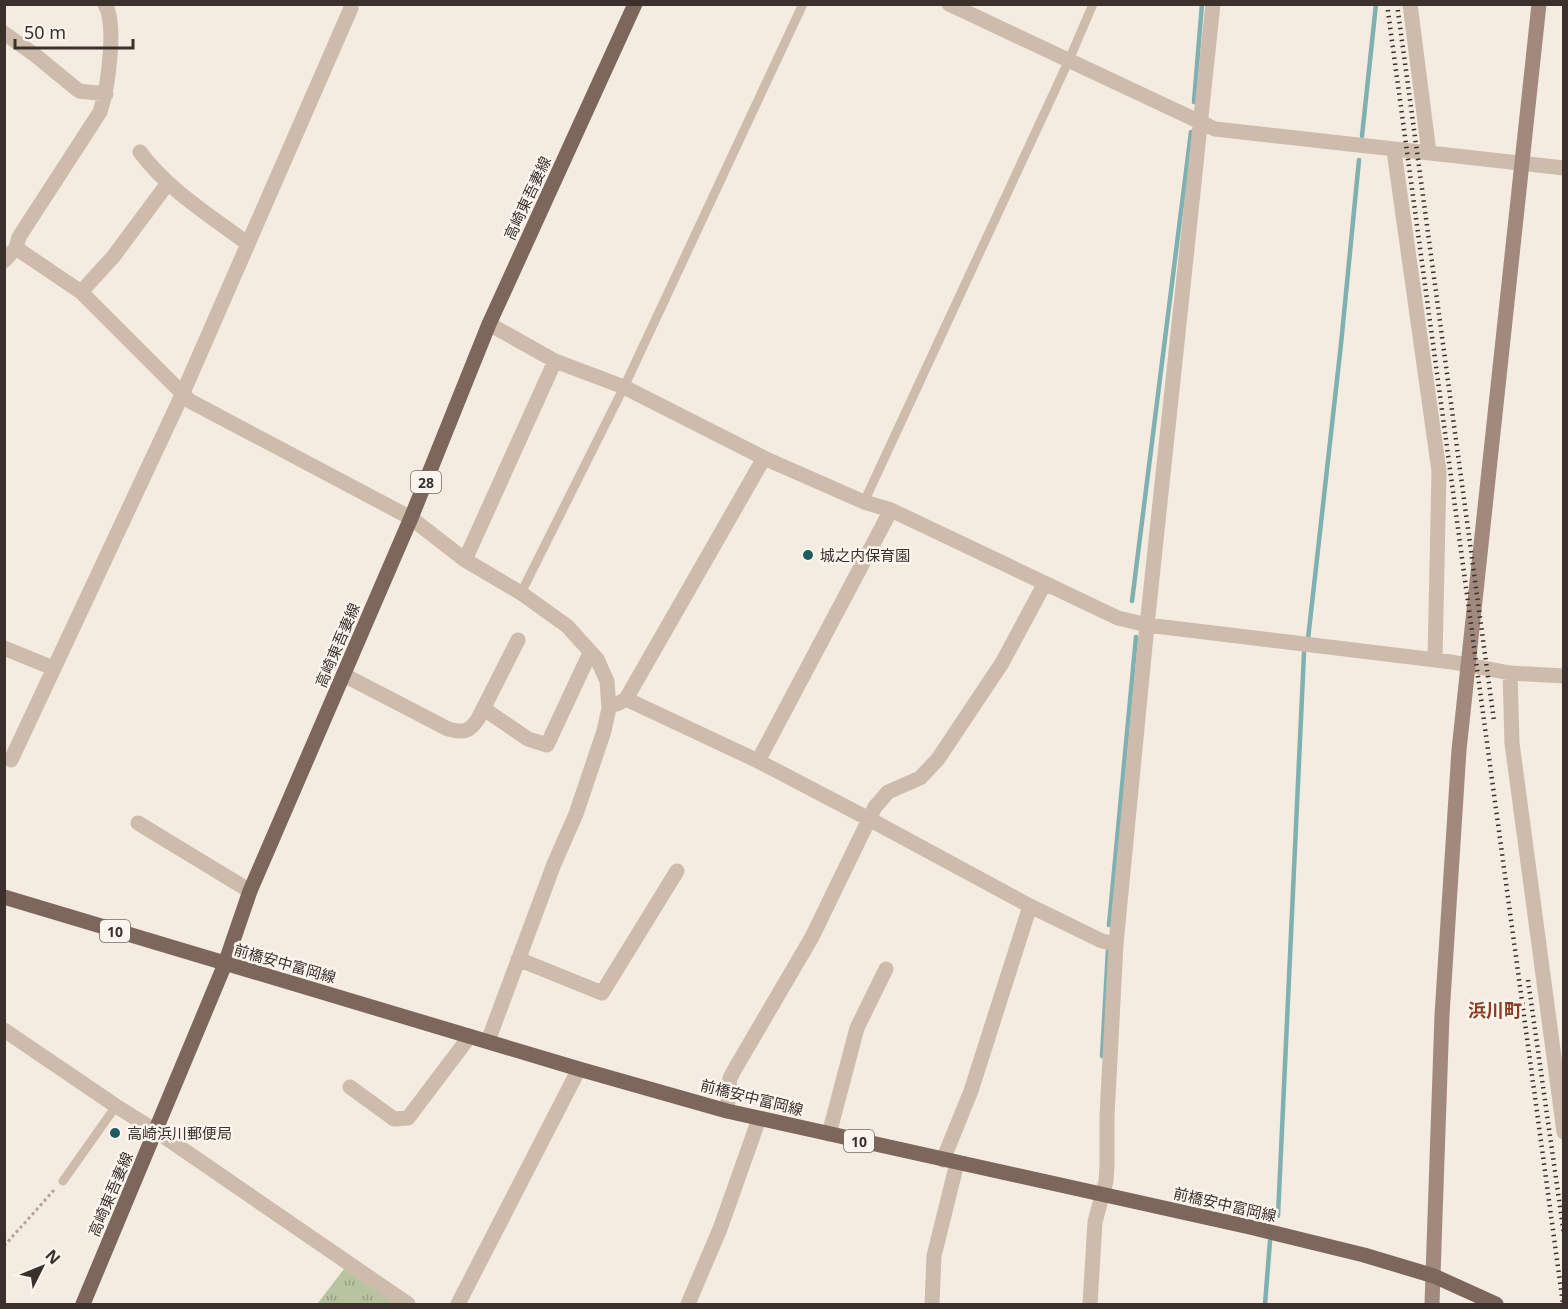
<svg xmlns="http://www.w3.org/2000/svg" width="1568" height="1309" font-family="'Noto Sans','Noto Sans JP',sans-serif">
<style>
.grass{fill:url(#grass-tufts)}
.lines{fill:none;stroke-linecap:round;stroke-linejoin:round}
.stream{stroke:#7fb0b2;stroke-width:4.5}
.path{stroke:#b9a596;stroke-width:3;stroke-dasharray:3 3;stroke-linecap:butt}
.lane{stroke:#cdbbac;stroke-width:9}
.street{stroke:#cdbbac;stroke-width:15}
.secondary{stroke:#a18a7d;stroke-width:15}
.primary{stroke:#7d675c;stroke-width:15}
.rail{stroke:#3b302b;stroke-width:4.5;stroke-dasharray:1.5 4.5;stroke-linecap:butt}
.poi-dot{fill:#1f5a5e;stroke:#fbf5ee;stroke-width:2}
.labels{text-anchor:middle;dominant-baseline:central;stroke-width:5;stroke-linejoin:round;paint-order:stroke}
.shield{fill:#fbf5ee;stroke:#756b66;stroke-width:1.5}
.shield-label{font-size:14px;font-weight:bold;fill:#3b302b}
.street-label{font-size:15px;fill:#3b302b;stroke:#fbf5ee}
.poi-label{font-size:15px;fill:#3b302b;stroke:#fbf5ee;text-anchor:start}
.quarter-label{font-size:18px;font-weight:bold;fill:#8c3b22;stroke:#fbf5ee}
</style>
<defs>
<pattern id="grass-tufts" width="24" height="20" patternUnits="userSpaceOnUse" patternTransform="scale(1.5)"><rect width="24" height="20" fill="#b8c4a0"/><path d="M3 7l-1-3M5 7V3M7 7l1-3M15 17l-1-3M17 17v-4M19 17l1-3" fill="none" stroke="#97a083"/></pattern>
</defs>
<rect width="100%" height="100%" fill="#f4ebe1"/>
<path class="grass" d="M344,1269L396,1304H321L318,1303Z"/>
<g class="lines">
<path class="stream" d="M1194,102L1202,4
M1362,136L1376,4
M1132,601L1191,132
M1308,639L1341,344L1359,160
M1109,925L1136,637
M1102,1056L1108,950
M1278,1216L1304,653
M1265,1304L1270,1241"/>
<path class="path" d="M4,1246L55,1189"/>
<path class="lane" d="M864,502L1069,60L1093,4
M521,593L624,387L803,4
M63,1181L116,1106"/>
<path class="street" d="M949,4L1215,129L1564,168
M1410,4L1429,153
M4,33L35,55L79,91L106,94
M1394,151L1439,471L1435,660
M140,152C168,190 211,216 248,244
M16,248L19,237L100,112C108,88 117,25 105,4
M4,261L16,248L81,292L190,401L411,518L465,560L521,593L567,626L597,659L607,681L609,708L604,731L576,814L554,864L488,1041
M81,292L113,257L168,183
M489,324L555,361L624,387L764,458L864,502L891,510L1118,618L1147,625L1452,662L1510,673L1564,676
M465,560L555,361
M4,648L53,668
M1510,673L1512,743L1564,1132
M344,675L448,729C464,733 469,732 478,719L518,640
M626,699L758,761L869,819L1030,906L1102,941L1116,944
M617,704L626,699L764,458
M484,709L528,739L547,745L590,653
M11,760L182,395L351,8
M758,761L891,510
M138,823L250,891
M518,959L602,993L677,871
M4,1030L116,1106L156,1131L408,1304
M350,1087L394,1119L408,1118L470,1036
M727,1111L730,1078L736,1067L812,937L875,807L888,792L920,778L938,759L1002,663L1045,583
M829,1134L857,1028L886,969
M943,1160L971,1091L1030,906
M458,1304L579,1069
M688,1304L720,1229L759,1119
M932,1304L934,1256L957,1163
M1090,1304L1095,1222L1106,1181L1107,1166V1116L1116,944L1147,625L1213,4"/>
<path class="secondary" d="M1432,1304L1442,1015L1459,750L1539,4"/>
<path class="primary" d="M4,897L579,1069L727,1111L1254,1228L1364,1255L1434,1276L1496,1304
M83,1304L225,964L250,891L411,518L489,324L635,4"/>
<path class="rail" d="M1387,4L1563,1304
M1397,4L1494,721
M1528,980L1564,1235"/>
</g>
<g class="poi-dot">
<circle cx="808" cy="555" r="6"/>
<circle cx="115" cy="1133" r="6"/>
</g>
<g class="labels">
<g class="shield">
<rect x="411" y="471" width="30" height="22" rx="4.5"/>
<rect x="100" y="920" width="30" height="22" rx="4.5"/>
<rect x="844" y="1130" width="30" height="22" rx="4.5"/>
</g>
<g class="shield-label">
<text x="426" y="482">28</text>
<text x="115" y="931">10</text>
<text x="859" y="1141">10</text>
</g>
<g class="street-label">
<text transform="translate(527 198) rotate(-65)">高崎東吾妻線</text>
<text transform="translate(337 645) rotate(-67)">高崎東吾妻線</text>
<text transform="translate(285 963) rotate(16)">前橋安中富岡線</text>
<text transform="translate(752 1097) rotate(14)">前橋安中富岡線</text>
<text transform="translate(110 1194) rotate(-67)">高崎東吾妻線</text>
<text transform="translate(1225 1204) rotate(13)">前橋安中富岡線</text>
</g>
<g class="poi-label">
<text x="820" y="555">城之内保育園</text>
<text x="127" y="1133">高崎浜川郵便局</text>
</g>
<g class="quarter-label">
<text x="1495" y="1010">浜川町</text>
</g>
</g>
<rect width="1568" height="1309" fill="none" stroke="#3b302b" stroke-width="12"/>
<g transform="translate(42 1267) rotate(47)" stroke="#fbf5ee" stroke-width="4.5" paint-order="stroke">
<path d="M0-4.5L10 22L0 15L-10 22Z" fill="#3b302b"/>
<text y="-9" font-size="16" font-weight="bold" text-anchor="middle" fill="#3b302b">N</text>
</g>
<path d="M15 39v9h118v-9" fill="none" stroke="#3b302b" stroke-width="3"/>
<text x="24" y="39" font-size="18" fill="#3b302b" stroke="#fbf5ee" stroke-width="4.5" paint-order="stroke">50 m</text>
</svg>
